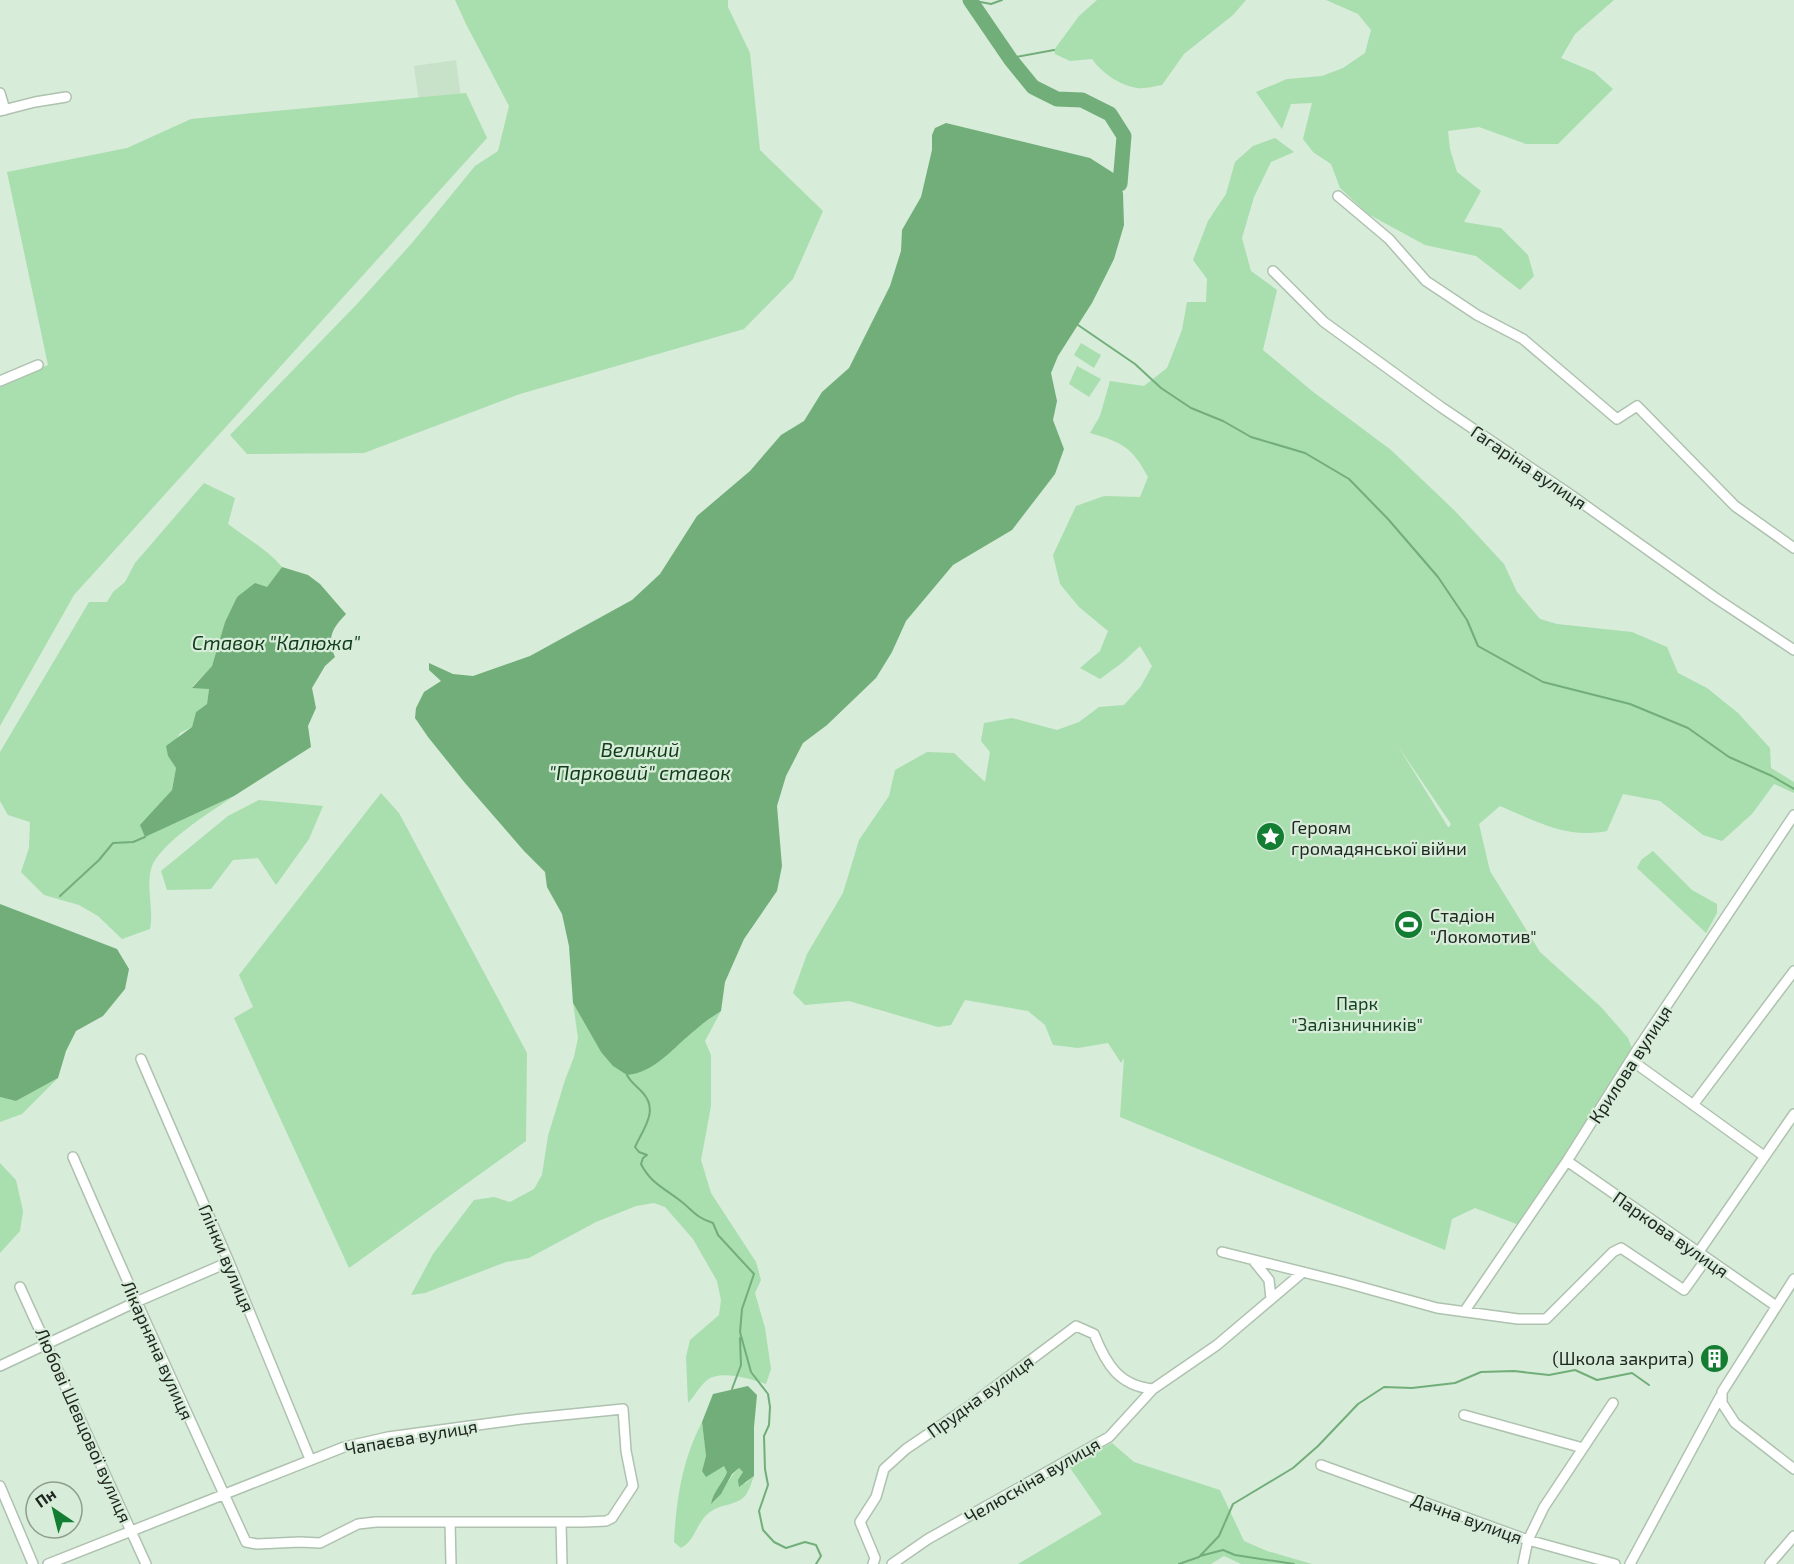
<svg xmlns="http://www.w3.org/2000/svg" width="1794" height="1564" font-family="'Exo 2',sans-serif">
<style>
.built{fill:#c8e2ca}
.green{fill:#a9deae;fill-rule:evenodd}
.water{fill:#72ae79}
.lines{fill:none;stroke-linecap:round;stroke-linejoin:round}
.stream{stroke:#72ae79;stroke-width:2}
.river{stroke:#72ae79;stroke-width:15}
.minor-casing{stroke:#aec2af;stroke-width:12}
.minor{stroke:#fff;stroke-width:9}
.labels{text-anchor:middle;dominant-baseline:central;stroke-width:4.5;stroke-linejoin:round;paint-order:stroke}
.street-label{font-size:18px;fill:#202720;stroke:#d7ecd9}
.poi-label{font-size:18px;fill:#202720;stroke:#d7ecd9;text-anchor:start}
.park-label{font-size:18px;fill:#133f1c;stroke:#d7ecd9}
.water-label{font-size:20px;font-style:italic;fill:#103c19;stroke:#d7ecd9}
</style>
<rect width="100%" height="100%" fill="#d7ecd9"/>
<path class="built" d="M456,60L462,104L420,110L414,66Z"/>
<path class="green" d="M455,0H728V7L750,53L760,150L823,211L793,279L744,329L520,394L364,453L247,454L230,435L357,304L412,243L475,166L498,151L509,106L466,24Z
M1097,0H1246L1233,15L1184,54L1162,85C1155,86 1145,89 1137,88C1119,85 1102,73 1092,59L1070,61L1055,54L1054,50L1079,16Z
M1326,0H1614L1575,34L1561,58L1594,72L1613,89L1558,144H1526L1479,127L1448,131L1450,149L1457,172L1481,191L1464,222L1501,228L1528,255L1534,276L1520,290L1476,256L1425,245L1368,214L1340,188L1331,164L1313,152L1303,139L1312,103L1291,104L1282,129L1256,92L1287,79L1322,76L1343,68L1365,53L1371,30L1358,14Z
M466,93L487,138L74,595L0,726V385L48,365L7,172L127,148L191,119Z
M1275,138L1294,152L1271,162L1254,197L1242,238L1251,271L1277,290L1263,350L1312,391L1391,450L1455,511L1504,564L1517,592L1540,619L1557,624L1632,632L1667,647L1678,673L1707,688L1738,713L1770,748L1771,768L1794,782V793L1774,784L1752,814L1722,841L1703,835L1660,801L1623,794L1607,831C1567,839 1536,821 1500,806L1479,824L1490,871L1540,952L1601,1007L1628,1038L1633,1051L1519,1225L1475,1208L1452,1219L1445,1250L1120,1117L1124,1058L1121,1063L1108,1043L1078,1048L1053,1045L1045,1025L1028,1011L965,1000L951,1025L938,1027L849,1001L805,1005L793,993L807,954L843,893L859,840L889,796L895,770L927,752L954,753L985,782L990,752L981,741L984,723L1012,718L1057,730L1079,722L1099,707L1124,705L1141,686L1152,666L1140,646L1123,662L1100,679L1080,668L1100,651L1108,631L1079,607L1060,584L1053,555L1076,506L1104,496L1140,497L1148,477C1132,447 1122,442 1090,433L1100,416L1110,381L1144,386L1167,368L1182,330L1187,302H1206L1207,279L1193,260L1208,221L1226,194L1235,162L1253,146ZM1398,746L1451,824L1449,827H1448Z
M1081,343L1101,355L1094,368L1074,355Z
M1077,366L1101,379L1089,397L1069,384Z
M204,483L235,498L228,524C246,538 267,549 282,567L267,587L237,597L225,622L212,666L192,687L209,688L207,704L196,712L192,727L180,733L168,756L176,768L172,790L141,825L145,837L234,796C212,811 158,844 151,869C146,889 154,909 150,929L122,939L98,916L79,905L44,895L21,872L29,848L30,822L8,815L0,801V752L89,602H107L113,592L125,582L135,563Z
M381,793L399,813L527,1053L526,1141L349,1268L234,1018L253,1007L239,975Z
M259,800L323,806L309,839L276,885L258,858L233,860L211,889L167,890L161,871L228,816Z
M1653,851L1692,890L1717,904V913L1706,933L1637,868L1641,860Z
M573,1003L601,1052L693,1031L721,1011L705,1041L711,1055V1106L701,1160L711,1193L756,1262L761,1280L755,1293L765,1328L771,1369L766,1384C750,1379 720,1369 706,1381C699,1387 694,1397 688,1403L686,1357L690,1340L719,1315L721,1300L717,1281L693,1239L665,1207L654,1203L636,1206L596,1222L529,1258L506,1262L425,1293L411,1295L433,1254L474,1200L494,1197L510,1202L534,1189L542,1175L548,1136L565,1080L574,1057L578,1038Z
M58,1078L22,1114L0,1122V1097L16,1101Z
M0,1163L16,1180L23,1211L20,1231L0,1253Z
M702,1422L706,1456L702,1471L717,1469L724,1465L727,1472C723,1482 712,1494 711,1503C724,1494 727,1479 739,1468L743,1471L745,1484L754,1476C751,1483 749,1492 744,1497C734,1506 720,1504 710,1512C696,1522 696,1540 681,1548L674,1542C676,1501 682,1460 702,1422Z
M1112,1443L1134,1462L1220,1490L1244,1541L1267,1551L1312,1564H1241L1224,1556L1211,1564H1018L1102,1514L1068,1465Z"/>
<path class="water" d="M946,123L1090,158L1115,174L1123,193L1124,225L1114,259L1092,303L1058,356L1051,373L1057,401L1053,420L1064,449L1055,474L1012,530L953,565L906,621L892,652L876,678L827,725L803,743L786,776L777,806L782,866L777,891L744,939L725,982L721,1011C712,1017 702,1024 694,1031C674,1047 654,1073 627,1075L613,1066L601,1052L573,1003L569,946L562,914L547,887L545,872L524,851L465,783L428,737L415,718L416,708L424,692L441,681L429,670V663L453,674L473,676L530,656L632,600L660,574L697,516L750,471L781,435L804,421L822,392L849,368L890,286L901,251L902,230L921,197L932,150V135L935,128Z
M282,567L308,575L320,584L346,614C333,628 326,637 335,657L325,666L312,688L316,708L308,726L311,747L234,796L145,837L140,825L172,790L176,768L168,756L166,746L192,727L196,712L207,704L209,689L192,688L212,666L225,622L237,597L255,583L267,587Z
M0,904L117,949L129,969L125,989L103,1016L76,1031L66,1051L58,1078L16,1101L0,1097Z
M748,1386L757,1395L754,1427V1476L739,1487L738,1480L743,1472L739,1468L732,1474L721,1494L711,1504C712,1493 723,1483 727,1472L724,1466L706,1477L702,1471L706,1456L702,1422L713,1394Z"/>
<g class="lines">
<path class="stream" d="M970,0L991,4L1002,0
M1011,58L1054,50
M1078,325L1135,364L1161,388L1191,408L1223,421L1251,437L1305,453L1349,479L1388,519L1438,577L1467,620L1478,646L1543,682L1630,704L1688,728L1729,757L1772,776L1794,789
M60,896L99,860L113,843L133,842L145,837
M627,1075C631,1083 638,1087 643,1093C659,1111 643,1129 635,1147L639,1152L647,1155L643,1158L641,1164C651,1184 666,1189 682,1202C694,1212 697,1218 713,1223L718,1235L754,1274L742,1309L740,1332L751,1372L768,1394L770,1407L769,1425L764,1436L765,1469L768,1485L759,1511L763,1530L774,1542L786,1548L805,1542L816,1545L821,1556L816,1564
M732,1389L741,1365L740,1338
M1200,1556L1223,1550L1235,1555L1294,1564
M1179,1564L1199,1557L1219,1536L1233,1504L1293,1468L1318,1446L1358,1404L1384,1387L1412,1388L1455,1383L1481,1372L1514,1371L1549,1375L1575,1370L1597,1380L1632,1373L1649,1385"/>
<path class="river" d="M970,0L1011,60L1033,87L1057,99L1082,100L1110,114L1124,136L1120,184"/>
<defs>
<path id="minor" d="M0,93L5,110
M0,111L35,102L66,97
M1338,196L1389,239L1426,281L1477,315L1523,339L1617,419L1637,406L1735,506L1794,548
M1273,271L1324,322L1441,407L1568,493L1714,597L1794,650
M0,381L38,365
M141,1059L229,1262L310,1459
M1631,1060L1764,1156
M1693,1105L1794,971
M1567,1161L1776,1306
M1222,1252L1343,1282L1437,1308L1518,1319H1546L1613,1252L1621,1248L1684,1290L1707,1258
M1698,1253L1794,1114
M1253,1260L1269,1280L1271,1299
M1794,1279L1722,1392V1403L1735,1423L1794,1469
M20,1287L146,1564
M1464,1312L1567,1161L1637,1050L1794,815
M0,1366L136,1302L229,1262
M1464,1415L1583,1448
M1321,1465L1528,1540L1615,1564
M0,1486L33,1564
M450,1522L451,1564
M561,1522L562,1564
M48,1564L344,1447L388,1437L522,1419L623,1409L626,1451L633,1486L612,1518L606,1521L584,1522H376L358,1524L320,1543L300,1542L257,1544L246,1542C187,1414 129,1286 73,1157
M873,1564L875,1558L860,1522L876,1497L884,1469L906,1449L968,1407L1076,1326L1094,1334C1106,1364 1119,1386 1153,1389
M892,1564L928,1539L1109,1437L1153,1389L1217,1345L1303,1272
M1523,1564L1528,1540L1544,1507L1613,1403
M1630,1564L1720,1397
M1770,1564L1794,1536"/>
</defs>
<use href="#minor" class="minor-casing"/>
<use href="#minor" class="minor"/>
</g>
<defs>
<symbol id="sight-disc" viewBox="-11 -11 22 22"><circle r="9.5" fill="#137d31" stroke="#d7ecd9"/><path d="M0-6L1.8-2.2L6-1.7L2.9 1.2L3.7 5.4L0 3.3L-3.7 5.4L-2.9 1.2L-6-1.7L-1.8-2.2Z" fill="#fff"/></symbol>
<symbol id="stadium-disc" viewBox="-11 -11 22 22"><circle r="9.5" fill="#137d31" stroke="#d7ecd9"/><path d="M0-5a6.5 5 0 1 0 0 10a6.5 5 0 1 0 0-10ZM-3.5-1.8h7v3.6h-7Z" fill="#fff"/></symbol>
<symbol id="building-disc" viewBox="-11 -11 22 22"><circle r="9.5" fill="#137d31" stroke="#d7ecd9"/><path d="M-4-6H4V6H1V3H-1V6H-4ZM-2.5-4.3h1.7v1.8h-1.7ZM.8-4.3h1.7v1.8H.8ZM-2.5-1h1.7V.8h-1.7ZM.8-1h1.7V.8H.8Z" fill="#fff"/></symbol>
</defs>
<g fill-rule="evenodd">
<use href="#sight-disc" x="1254" y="820" width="33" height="33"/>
<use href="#stadium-disc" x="1392" y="908" width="33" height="33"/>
<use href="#building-disc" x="1698" y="1342" width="33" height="33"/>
</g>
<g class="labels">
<g class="street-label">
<text transform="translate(1529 467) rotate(34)">Гагаріна вулиця</text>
<text transform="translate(1630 1064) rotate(-57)">Крилова вулиця</text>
<text transform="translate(1671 1234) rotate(35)">Паркова вулиця</text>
<text transform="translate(227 1258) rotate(67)">Глінки вулиця</text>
<text transform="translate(158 1350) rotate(66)">Лікарняна вулиця</text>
<text transform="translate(980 1396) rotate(-36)">Прудна вулиця</text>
<text transform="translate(84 1425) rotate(66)">Любові Шевцової вулиця</text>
<text transform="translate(411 1437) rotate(-10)">Чапаєва вулиця</text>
<text transform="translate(1032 1480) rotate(-30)">Челюскіна вулиця</text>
<text transform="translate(1467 1518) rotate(20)">Дачна вулиця</text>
</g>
<g class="poi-label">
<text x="1291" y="827">Героям<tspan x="1291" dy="21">громадянської війни</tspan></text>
<text x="1430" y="915">Стадіон<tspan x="1430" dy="21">"Локомотив"</tspan></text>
<text x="1694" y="1358" text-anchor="end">(Школа закрита)</text>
</g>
<g class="park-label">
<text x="1357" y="1003">Парк<tspan x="1357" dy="21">"Залізничників"</tspan></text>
</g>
<g class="water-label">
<text x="276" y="642">Ставок "Калюжа"</text>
<text x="640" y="749">Великий<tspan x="640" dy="23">"Парковий" ставок</tspan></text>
</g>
</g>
<g transform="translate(54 1510) rotate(325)"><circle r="28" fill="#d7ecd9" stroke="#8e9d8f" stroke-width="1.5"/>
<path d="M0-4.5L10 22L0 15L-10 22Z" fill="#137d31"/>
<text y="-9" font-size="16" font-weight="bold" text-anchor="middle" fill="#202720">Пн</text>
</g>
</svg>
